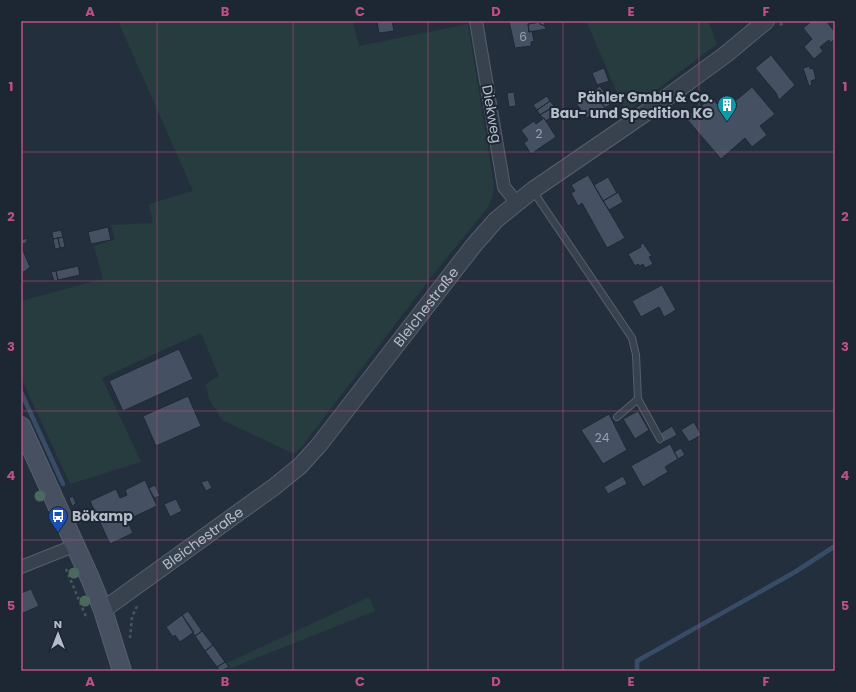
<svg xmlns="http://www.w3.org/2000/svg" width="856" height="692" font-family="Poppins,sans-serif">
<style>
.green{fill:#263c3f}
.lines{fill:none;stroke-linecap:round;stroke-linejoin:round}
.stream{stroke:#394c67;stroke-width:4.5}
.building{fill:#455162;stroke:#1f2835}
.service-casing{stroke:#565f6c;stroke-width:8}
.minor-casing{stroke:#565f6c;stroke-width:14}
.tertiary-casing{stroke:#565f6c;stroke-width:18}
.secondary-casing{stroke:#565f6c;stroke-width:20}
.path{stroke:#44595c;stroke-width:2.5;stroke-dasharray:3 3;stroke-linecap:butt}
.service{stroke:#38414e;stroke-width:6}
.minor{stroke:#38414e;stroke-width:12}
.tertiary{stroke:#38414e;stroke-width:16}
.secondary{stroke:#465061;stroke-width:18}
.tree{fill:#4b6a5d}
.grid{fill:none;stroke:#bd5182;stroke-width:1;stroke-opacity:0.55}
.labels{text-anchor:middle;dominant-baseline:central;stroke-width:4;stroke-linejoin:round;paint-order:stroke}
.number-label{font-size:12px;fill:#98a1af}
.poi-label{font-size:14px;font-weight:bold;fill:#b4bcc9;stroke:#1d2633;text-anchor:end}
.street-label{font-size:14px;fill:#b4bcc9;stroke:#1d2633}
.neatline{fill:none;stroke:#bd5182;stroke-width:1.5}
.grid-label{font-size:13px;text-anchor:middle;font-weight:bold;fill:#bd5182}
</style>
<rect width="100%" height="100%" fill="#242f3e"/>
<path class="green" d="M118,21H353L359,46L468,24L494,185L493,194L489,206L436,271L303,445L294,454L222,420L209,399L206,384L219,376L201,333L102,378L141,462L70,484L21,378V301L103,279L94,246L115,239L111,225L153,223L149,204L193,191Z
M586,21H708L717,44L626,113Z
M369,597L375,611L231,668L227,663Z"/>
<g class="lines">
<path class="stream" d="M21,392L63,484
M637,671V661L795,572L835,546"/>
</g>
<path class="building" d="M392,21L394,31L379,33L377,22Z
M509,21H544L545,26L540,24V22L528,24L529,32L532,31L534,41L531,42V46L515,48Z
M812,21H826L835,32V39L830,43L829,40L820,47L823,51L814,59L804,47L812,39L803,28Z
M540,22V24L545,26L546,29L529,32L528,24Z
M771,55L795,85L779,100L776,93L755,68Z
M810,66V69L813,68L816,79L811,81L812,85L809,86L803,68Z
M604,68L609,81L597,85L592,73Z
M600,86L606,95L600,100L593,91Z
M752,87L775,114L760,126L767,135L752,147L745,138L721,159L685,117L712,98L723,111Z
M593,91L605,108L594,116L592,114L587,118L576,103Z
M514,92L516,106L509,107L507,93Z
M606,95L612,103L605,108L600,100Z
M547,96L550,101L537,110L533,105Z
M550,101L554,106L540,115L537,110Z
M550,109L554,115L546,121L540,115Z
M544,118L556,137L531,154L524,143L528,140L521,130L534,121L536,124Z
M588,175L625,238L607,248L582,203L578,206L571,193L575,191L571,185Z
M608,177L617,193L603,201L594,185Z
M618,192L623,202L609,210L603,201Z
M108,227L111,240L91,244L88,232Z
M61,230L63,237L53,239L52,232Z
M63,237L65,247L60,248L58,238Z
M28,238L26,243L22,244L21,240Z
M58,238L60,248L55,249L53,239Z
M643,243L652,256L649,257L653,264L645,268L643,264L640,266L638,264L635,266L628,254L641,247L640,245Z
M22,248L30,267L24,272L21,271Z
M78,266L80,275L58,280L56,271Z
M56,271L58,280L54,281L51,272Z
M662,285L676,310L664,317L659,307L641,317L632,301Z
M179,349L193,379L123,411L109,381Z
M188,396L201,426L156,446L143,416Z
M638,411L649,430L635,439L623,419Z
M609,414L627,450L603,464L581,430Z
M694,422L701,435L689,442L681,430Z
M672,426L677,435L664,442L659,434Z
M670,444L678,459L665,467L668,472L643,487L631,466Z
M681,448L685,455L678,459L674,452Z
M623,476L627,484L608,494L604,487Z
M145,480L157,506L127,520L133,533L110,544L90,501L116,489L120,498L127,495L125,490Z
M208,480L212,488L206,491L201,482Z
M155,485L160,496L154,498L149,488Z
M73,496L76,504L72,506L69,498Z
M176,499L182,511L170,517L164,504Z
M31,589L39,606L21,614V593Z
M188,611L202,631L195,636L182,615Z
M182,615L194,632L180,642L175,635L173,637L166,627Z
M202,631L213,645L205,651L195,636Z
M213,645L225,662L217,667L205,651Z
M225,662L229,667L220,671L217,667Z"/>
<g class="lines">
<defs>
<path id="service" d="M533,191L632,338L636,355L638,399L617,417
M638,399L660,439"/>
<path id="minor" d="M476,21L504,187L517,203
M21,567L76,545"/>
<g id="tertiary">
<path id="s1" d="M103,610L274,487L300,466L319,445L474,245L496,220L533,190L644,114L725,55L766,21"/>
</g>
<path id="secondary" d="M21,426L90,578L103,610L122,671"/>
</defs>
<use href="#service" class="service-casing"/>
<use href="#minor" class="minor-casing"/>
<use href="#tertiary" class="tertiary-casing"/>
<use href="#secondary" class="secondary-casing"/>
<path class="path" d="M780,25L786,21
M66,569L87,619
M130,638L132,617L138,604"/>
<use href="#service" class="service"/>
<use href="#minor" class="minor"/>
<use href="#tertiary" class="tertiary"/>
<use href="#secondary" class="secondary"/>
</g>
<g class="tree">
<circle cx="40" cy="496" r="5.5"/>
<circle cx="74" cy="573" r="5.5"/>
<circle cx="85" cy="601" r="5.5"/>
</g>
<path class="grid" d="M157,21V671M293,21V671M428,21V671M563,21V671M699,21V671M21,152H835M21,281H835M21,411H835M21,540H835"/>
<defs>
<symbol id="building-pin" viewBox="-11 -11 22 30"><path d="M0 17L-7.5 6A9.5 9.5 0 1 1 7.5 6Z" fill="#0f9aa8" stroke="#1d2633"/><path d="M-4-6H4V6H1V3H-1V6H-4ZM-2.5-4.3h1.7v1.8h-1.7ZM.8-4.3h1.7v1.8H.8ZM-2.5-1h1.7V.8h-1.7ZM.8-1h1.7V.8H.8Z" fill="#fff"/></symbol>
<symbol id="bus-pin" viewBox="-11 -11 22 30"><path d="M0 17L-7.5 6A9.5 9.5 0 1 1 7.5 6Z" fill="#1a4fb4" stroke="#1d2633"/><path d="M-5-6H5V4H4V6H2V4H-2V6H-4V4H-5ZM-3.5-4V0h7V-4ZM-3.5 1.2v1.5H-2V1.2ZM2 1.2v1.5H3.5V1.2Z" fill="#fff"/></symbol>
</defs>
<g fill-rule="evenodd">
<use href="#building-pin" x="716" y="94" width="22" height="30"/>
<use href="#bus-pin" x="47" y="505" width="22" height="30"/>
</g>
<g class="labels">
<g class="number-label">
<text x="523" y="36">6</text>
<text x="539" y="133">2</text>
<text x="602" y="437">24</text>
</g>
<g class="poi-label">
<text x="713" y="97">Pähler GmbH &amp; Co.<tspan x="713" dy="16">Bau- und Spedition KG</tspan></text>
<text x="72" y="516" text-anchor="start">Bökamp</text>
</g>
<g class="street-label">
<text transform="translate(492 114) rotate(80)">Diekweg</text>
<text stroke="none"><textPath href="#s1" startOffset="447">Bleichestraße</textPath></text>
<text stroke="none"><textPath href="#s1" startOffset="123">Bleichestraße</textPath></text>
</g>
</g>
<rect width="856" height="692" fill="none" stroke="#1d2633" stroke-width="44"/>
<g transform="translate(58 634)" stroke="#1d2633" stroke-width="3" paint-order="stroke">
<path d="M0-3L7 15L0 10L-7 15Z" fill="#b4bcc9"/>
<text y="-6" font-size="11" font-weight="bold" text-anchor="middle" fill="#b4bcc9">N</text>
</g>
<rect x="22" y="22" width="812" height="648" class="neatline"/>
<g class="grid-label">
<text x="90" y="16">A</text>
<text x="225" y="16">B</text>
<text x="360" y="16">C</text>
<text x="496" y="16">D</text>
<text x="631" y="16">E</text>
<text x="766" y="16">F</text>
<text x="11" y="91">1</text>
<text x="845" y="91">1</text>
<text x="11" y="221">2</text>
<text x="845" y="221">2</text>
<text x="11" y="351">3</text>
<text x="845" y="351">3</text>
<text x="11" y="480">4</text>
<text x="845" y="480">4</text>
<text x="11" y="610">5</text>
<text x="845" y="610">5</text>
<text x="90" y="686">A</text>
<text x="225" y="686">B</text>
<text x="360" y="686">C</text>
<text x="496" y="686">D</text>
<text x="631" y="686">E</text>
<text x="766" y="686">F</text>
</g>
</svg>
